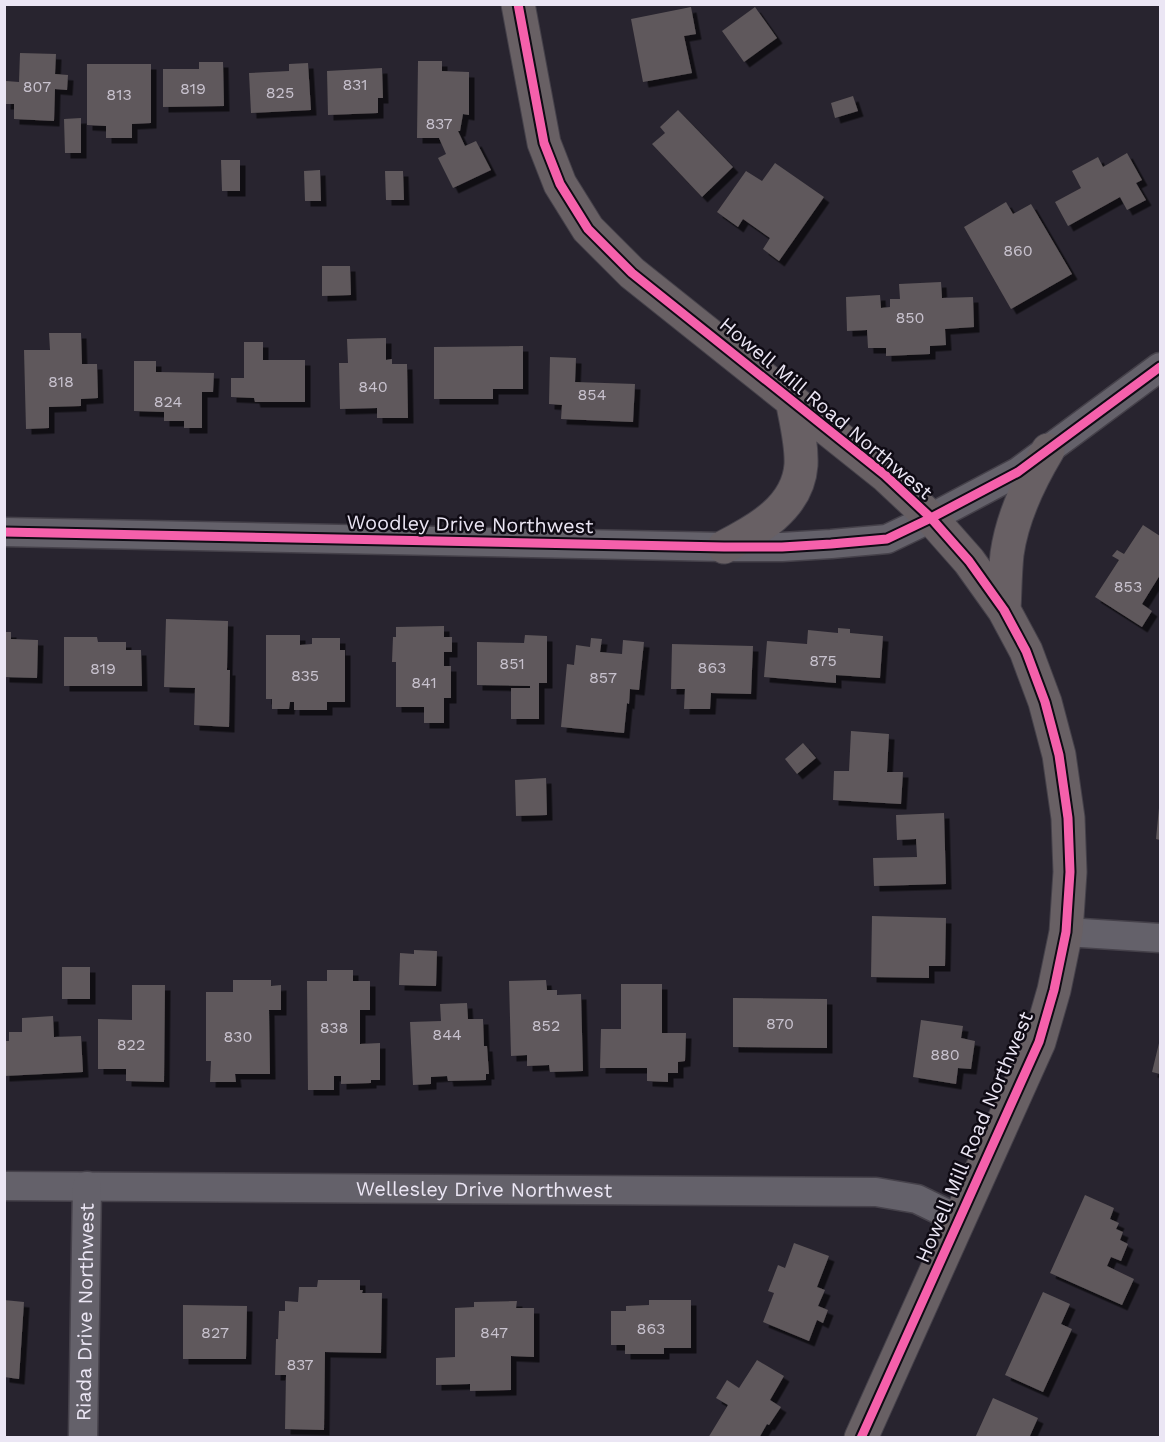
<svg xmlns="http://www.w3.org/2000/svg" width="1165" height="1442" font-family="'Work Sans',sans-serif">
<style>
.building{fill:#5f585b;filter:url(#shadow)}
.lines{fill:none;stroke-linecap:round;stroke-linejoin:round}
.minor-casing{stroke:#45414a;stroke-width:31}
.major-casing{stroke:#45414a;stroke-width:35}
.minor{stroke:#64616a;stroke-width:28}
.major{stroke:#686064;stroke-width:33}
.cycleway-casing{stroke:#0f0b14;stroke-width:13}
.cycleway{stroke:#f560ab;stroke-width:9}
.labels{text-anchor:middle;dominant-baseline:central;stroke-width:5;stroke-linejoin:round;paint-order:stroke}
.number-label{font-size:16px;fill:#c8c2ce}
.street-label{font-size:20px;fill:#ebe6f4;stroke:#0f0b14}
</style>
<defs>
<filter id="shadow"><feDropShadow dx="5.5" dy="5.5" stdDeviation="0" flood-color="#0009"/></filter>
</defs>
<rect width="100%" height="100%" fill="#28242f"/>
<path class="building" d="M691,7L696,34L684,36L692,73L643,82L631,19Z
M755,7L777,38L744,62L722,31Z
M20,53L56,54L55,74L68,75L67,90L55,89L54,121L14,119V104H5L6,81L19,82Z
M418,61H442V71L469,72V115L463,114L460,131H458L465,146L476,141L491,170L453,188L438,158L446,154L439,138H417Z
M199,62H223L224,106L163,107V69H199Z
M308,63L311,110L251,113L249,73L289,71V64Z
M87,64H151V123L132,124V138H106V126L87,125Z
M382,68L383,98H378V113L328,115L327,71Z
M853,96L858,111L835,118L831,103Z
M678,110L733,167L702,197L652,144L665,133L660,127Z
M81,118V153H65L64,119Z
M1127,153L1142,180L1136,183L1146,200L1127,210L1120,197L1068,226L1055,202L1081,188L1072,171L1098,157L1103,167Z
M221,160H240V191H222Z
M775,163L824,197L779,261L763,249L770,238L743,219L738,227L717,212L746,171L762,181Z
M320,170L321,201H305L304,171Z
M385,171H403L404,200H386Z
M1006,202L1013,214L1031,204L1072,274L1011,309L964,227Z
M322,266H350L351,295L322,296Z
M941,282L942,298L973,297L974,327L945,329L946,345L930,346V354L886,356V348H868L867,330L847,331L846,297L880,295L881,308L890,307V299H900L899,284Z
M49,333H81L82,364H97L98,398L81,399V406L49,407V428L26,429L24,350H50Z
M386,338V360L392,359V364H407L408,418H377V408L340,409L339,363H348L347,339Z
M244,342H263V360H305V402H255L254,398L231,397V378H244Z
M523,346V389H493V399H434V347Z
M550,357L576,358L575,382L635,384L633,422L561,419L562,405L549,404Z
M134,361H156V372L214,373L213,392H202V428H184V421H164V412L134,411Z
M1143,525L1160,536V575L1142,604L1152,611L1142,627L1095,597L1119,560L1112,556L1117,550L1124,554Z
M166,619L228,621L227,670H230L229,727L194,725L195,688L164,687Z
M444,626V637H452V652H444V666H451V698H444V723H424V707H396V662H392L393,637H396V627Z
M838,628L850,629V633L883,636L880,678L836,675V683L764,677L767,641L807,644L808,630L838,633Z
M4,632H11V639L38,640L37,678L4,677Z
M266,635H300V645L312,644V638H340V650H345V702H327V710H294V702H290L289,709H272V699H266Z
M525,635L547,636V683H539V719H511V688H530V686L477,685V642L524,643Z
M64,637H97L98,642H126V650H141L142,686H64Z
M591,638L602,639L600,652L622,654L623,640L644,642L639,690L630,689L629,704L627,703L624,733L561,727L567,664L574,665L576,645L590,647Z
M672,644L753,646L751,694L711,693L710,709H684L685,689H671Z
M851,731L889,734L887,772H903L901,804L833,800L834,771H849Z
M803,743L816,758L797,774L785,759Z
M546,778L547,815L516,816L515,780Z
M1159,808H1160V840L1156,839Z
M944,813L946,884L874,886L873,858L917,857L916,839L897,840L896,815Z
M872,916L946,918L945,966H929V978L871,977Z
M414,950L437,951L436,986L399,985L400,953L414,954Z
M62,967H90V999H62Z
M327,970H353V981H370V1010H360V1044L380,1043V1080H371V1083L341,1084V1076H334V1090H308L307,981H327Z
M233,980H271V986L281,985V1010H269L270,1074H235L236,1082H210L211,1061H206V992H233Z
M546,980L547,990H557V995L581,994L583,1071L550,1072L549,1065L527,1066V1055L511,1056L509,981Z
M621,984H662V1033H686L685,1061L678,1062V1073H668V1082L647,1081V1068H600L601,1029H621Z
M132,985H165L164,1082L126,1081V1069H98V1019L132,1020Z
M733,998L827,999V1048L733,1047Z
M467,1003L468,1019H483L484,1046H487L489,1074H486V1080L448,1081L447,1076L431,1077V1084L413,1085L410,1022L441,1021L440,1004Z
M53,1016L54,1037L81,1036L83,1072L4,1076V1041H9V1032H22V1018Z
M921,1020L963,1026L961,1038L975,1041L971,1069L958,1068L956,1084L913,1077Z
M1160,1039V1074L1152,1072Z
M1085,1195L1114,1208L1110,1219L1119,1223L1116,1229L1123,1232L1120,1240L1128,1244L1121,1261L1111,1257L1107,1266L1134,1279L1122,1305L1050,1273Z
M794,1243L829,1256L817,1287L825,1290L818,1306L828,1310L823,1323L817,1320L809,1341L763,1322L774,1293L768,1291L778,1265L785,1268Z
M318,1280H360V1290H363L362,1293H382L381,1353L325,1352L324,1430L285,1429L286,1375H275L276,1339H278L279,1311H285V1301L298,1302L299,1287H317Z
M1043,1292L1070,1304L1061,1324L1072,1329L1043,1392L1005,1375Z
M4,1300L24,1302L19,1379L4,1377Z
M649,1300H691V1348H664V1354H625V1345H611V1311H626V1306L649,1305Z
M517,1301L516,1308H534V1357L511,1356V1390L470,1391V1384L436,1385V1358L455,1357V1308L474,1307V1302Z
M183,1305L247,1306L246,1359H183Z
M757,1360L784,1376L770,1400L781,1407L769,1425L767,1424L759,1438H708L728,1405L716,1398L727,1380L739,1388Z
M993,1398L1038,1418L1029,1438H975Z"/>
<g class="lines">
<defs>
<g id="minor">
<path d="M4,532L724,547H782L831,544L887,539L931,518L1018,472L1160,367"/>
<path d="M1066,932L1160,938"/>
<path id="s1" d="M4,1186L876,1192L917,1199L960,1220"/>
<path id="s2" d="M83,1438L87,1186"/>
</g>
<path id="major" d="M518,4L544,143L560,184L588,229L632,273L885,475L931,518L969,561L1004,610L1026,651L1045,702L1059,755L1068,818L1070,872L1066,932L1054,990L1039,1042L861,1438
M724,547C757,530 798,508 801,465C802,444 796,421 792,400
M1004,610C1005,592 1005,573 1007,554C1012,518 1030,480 1048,450"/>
</defs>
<use href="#minor" class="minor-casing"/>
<use href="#major" class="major-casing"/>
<use href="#minor" class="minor"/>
<use href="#major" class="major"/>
<defs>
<path id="cycleway" d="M518,4L544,143L560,184L588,229L632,273L885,475L931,518L969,561L1004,610L1026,651L1045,702L1059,755L1068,818L1070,872L1066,932L1054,990L1039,1042L861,1438
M4,532L724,547H782L831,544L887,539L931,518L1018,472L1160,367"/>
</defs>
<use href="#cycleway" class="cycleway-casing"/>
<use href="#cycleway" class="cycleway"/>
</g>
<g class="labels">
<g class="number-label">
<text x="355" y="84">831</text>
<text x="37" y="86">807</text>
<text x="193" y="88">819</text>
<text x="280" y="92">825</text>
<text x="119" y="94">813</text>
<text x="439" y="123">837</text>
<text x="1018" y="250">860</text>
<text x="910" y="317">850</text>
<text x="61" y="381">818</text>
<text x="373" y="386">840</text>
<text x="592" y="394">854</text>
<text x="168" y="401">824</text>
<text x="1128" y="586">853</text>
<text x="823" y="660">875</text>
<text x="512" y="663">851</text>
<text x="712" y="667">863</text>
<text x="103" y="668">819</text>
<text x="305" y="675">835</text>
<text x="603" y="677">857</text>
<text x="424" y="682">841</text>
<text x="780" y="1023">870</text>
<text x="546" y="1025">852</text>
<text x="334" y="1027">838</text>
<text x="447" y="1034">844</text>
<text x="238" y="1036">830</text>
<text x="131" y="1044">822</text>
<text x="945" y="1054">880</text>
<text x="651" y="1328">863</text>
<text x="215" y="1332">827</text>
<text x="494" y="1332">847</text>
<text x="300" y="1364">837</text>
</g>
<g class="street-label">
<text transform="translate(826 408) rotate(40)">Howell Mill Road Northwest</text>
<text transform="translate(470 524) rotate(1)">Woodley Drive Northwest</text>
<text transform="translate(974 1137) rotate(-67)">Howell Mill Road Northwest</text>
<text stroke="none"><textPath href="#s1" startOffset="480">Wellesley Drive Northwest</textPath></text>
<text stroke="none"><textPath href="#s2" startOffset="126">Riada Drive Northwest</textPath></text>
</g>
</g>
<rect width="1165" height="1442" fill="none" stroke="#ebe6f4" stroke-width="12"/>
</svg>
